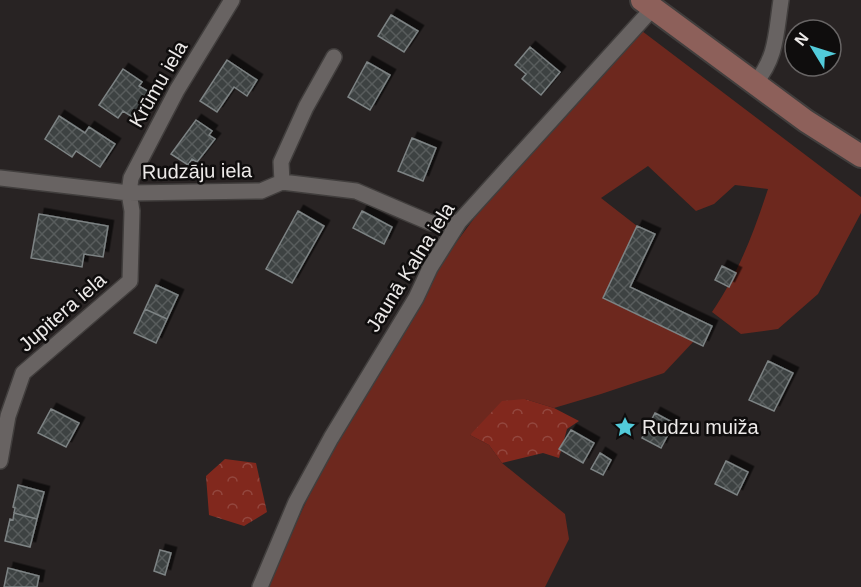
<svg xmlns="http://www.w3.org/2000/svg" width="861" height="587" font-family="Helvetica,sans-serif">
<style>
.grass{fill:#6d281e}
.forest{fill:url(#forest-crowns)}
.building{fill:url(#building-cross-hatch);stroke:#7d8384;stroke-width:1.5;filter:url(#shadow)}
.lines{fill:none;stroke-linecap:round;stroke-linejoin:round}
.street-casing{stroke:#413e3d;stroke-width:18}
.secondary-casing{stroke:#413e3d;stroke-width:26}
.street{stroke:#686362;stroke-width:15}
.secondary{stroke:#8d605a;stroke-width:22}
.labels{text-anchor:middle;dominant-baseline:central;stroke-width:5;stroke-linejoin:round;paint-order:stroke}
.street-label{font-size:20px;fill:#edeae9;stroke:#0f0d0d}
.poi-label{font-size:20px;fill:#edeae9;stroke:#0f0d0d;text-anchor:start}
</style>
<defs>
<pattern id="forest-crowns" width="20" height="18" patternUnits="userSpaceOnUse" patternTransform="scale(1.5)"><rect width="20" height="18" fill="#81281d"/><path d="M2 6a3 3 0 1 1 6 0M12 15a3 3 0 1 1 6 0" fill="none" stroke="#93473e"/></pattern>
<pattern id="building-cross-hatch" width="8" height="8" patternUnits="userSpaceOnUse" patternTransform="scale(1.5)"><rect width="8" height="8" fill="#3d4242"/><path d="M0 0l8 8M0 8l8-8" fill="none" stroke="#595d5d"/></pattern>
<filter id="shadow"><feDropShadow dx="5.5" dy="-5.5" stdDeviation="0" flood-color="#0009"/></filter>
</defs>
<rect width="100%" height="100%" fill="#282323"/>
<path class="grass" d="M642,31L861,197V213L818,294L778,329L741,334L712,312C739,272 753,234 768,189L735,185L714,204L696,211L648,166L601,198L637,226L603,298L694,341L664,373L601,394L554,408L525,399L470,435L489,445L502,463L565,514L569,539L545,587H267L322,467L436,270L489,198Z"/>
<path class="forest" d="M525,399L554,408L579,421L567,429L559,458L543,453L502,463L489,445L470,435L502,401Z
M225,459L256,463L267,512L244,526L209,515L206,476Z"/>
<path class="building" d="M391,15L418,31L404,52L378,36Z
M530,47L560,72L541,95L522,79L526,74L515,65Z
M227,60L257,80L247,96L234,87L217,112L200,101Z
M367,62L390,75L370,110L348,97Z
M123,69L142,82L139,86L151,93L134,118L123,111L118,118L99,105Z
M59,116L85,133L89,127L115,144L100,167L76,151L72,157L45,139Z
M196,120L212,131L209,135L215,139L197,162L192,159L188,165L171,154Z
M412,138L436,148L423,181L398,171Z
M298,211L324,226L292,283L266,269Z
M362,211L392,227L384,244L353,228Z
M39,214L108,226L103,257L84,254L82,267L31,258Z
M637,226L655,234L630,287L712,326L703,346L603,298Z
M722,266L736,273L729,287L715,280Z
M156,285L178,295L167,319L145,309Z
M145,309L167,319L156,343L134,333Z
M768,361L793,373L774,411L749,400Z
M51,409L79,423L66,447L38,433Z
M655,413L674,423L661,448L642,438Z
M571,430L594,443L583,463L559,449Z
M600,453L611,460L603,475L591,469Z
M726,461L748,472L737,495L715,484Z
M18,485L44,492L37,519L14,513L15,508L13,507Z
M14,513L37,519L30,547L5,541L10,519L13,520Z
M160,550L171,553L165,575L154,571Z
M8,568L39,576L37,587H4Z"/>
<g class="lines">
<defs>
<path id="street" d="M754,84C777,59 776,32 781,0
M0,178L129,193L261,191L282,182L356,191L431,223L459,222
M282,182L281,162L306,107L334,57
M0,461L8,416L23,373L130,281L132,211L129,193L131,178L177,90L232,0
M260,587L296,502L331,438L416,298L430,268L459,222L653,8"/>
<path id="secondary" d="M642,0L806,121L861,156"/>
</defs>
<use href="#street" class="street-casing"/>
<use href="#secondary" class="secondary-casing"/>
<use href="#street" class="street"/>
<use href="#secondary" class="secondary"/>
</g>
<defs>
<symbol id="sight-bare" viewBox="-9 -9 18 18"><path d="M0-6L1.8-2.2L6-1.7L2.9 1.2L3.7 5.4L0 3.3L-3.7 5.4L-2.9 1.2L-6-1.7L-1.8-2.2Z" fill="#52cbda" stroke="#0f0d0d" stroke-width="2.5" paint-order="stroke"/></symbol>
</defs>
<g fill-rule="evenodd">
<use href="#sight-bare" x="610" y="412" width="30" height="30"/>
</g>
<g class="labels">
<g class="street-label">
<text transform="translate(158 84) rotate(-60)">Krūmu iela</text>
<text transform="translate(197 171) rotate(-1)">Rudzāju iela</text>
<text transform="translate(410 267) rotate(-58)">Jaunā Kalna iela</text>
<text transform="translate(62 312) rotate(-41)">Jupitera iela</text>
</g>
<g class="poi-label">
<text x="642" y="427">Rudzu muiža</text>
</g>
</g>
<g transform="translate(813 48) rotate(308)"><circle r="28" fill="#0f0d0d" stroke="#686565" stroke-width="1.5"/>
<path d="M0-4.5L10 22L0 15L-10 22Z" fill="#52cbda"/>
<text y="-9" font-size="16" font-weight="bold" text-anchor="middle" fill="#edeae9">N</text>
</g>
</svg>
